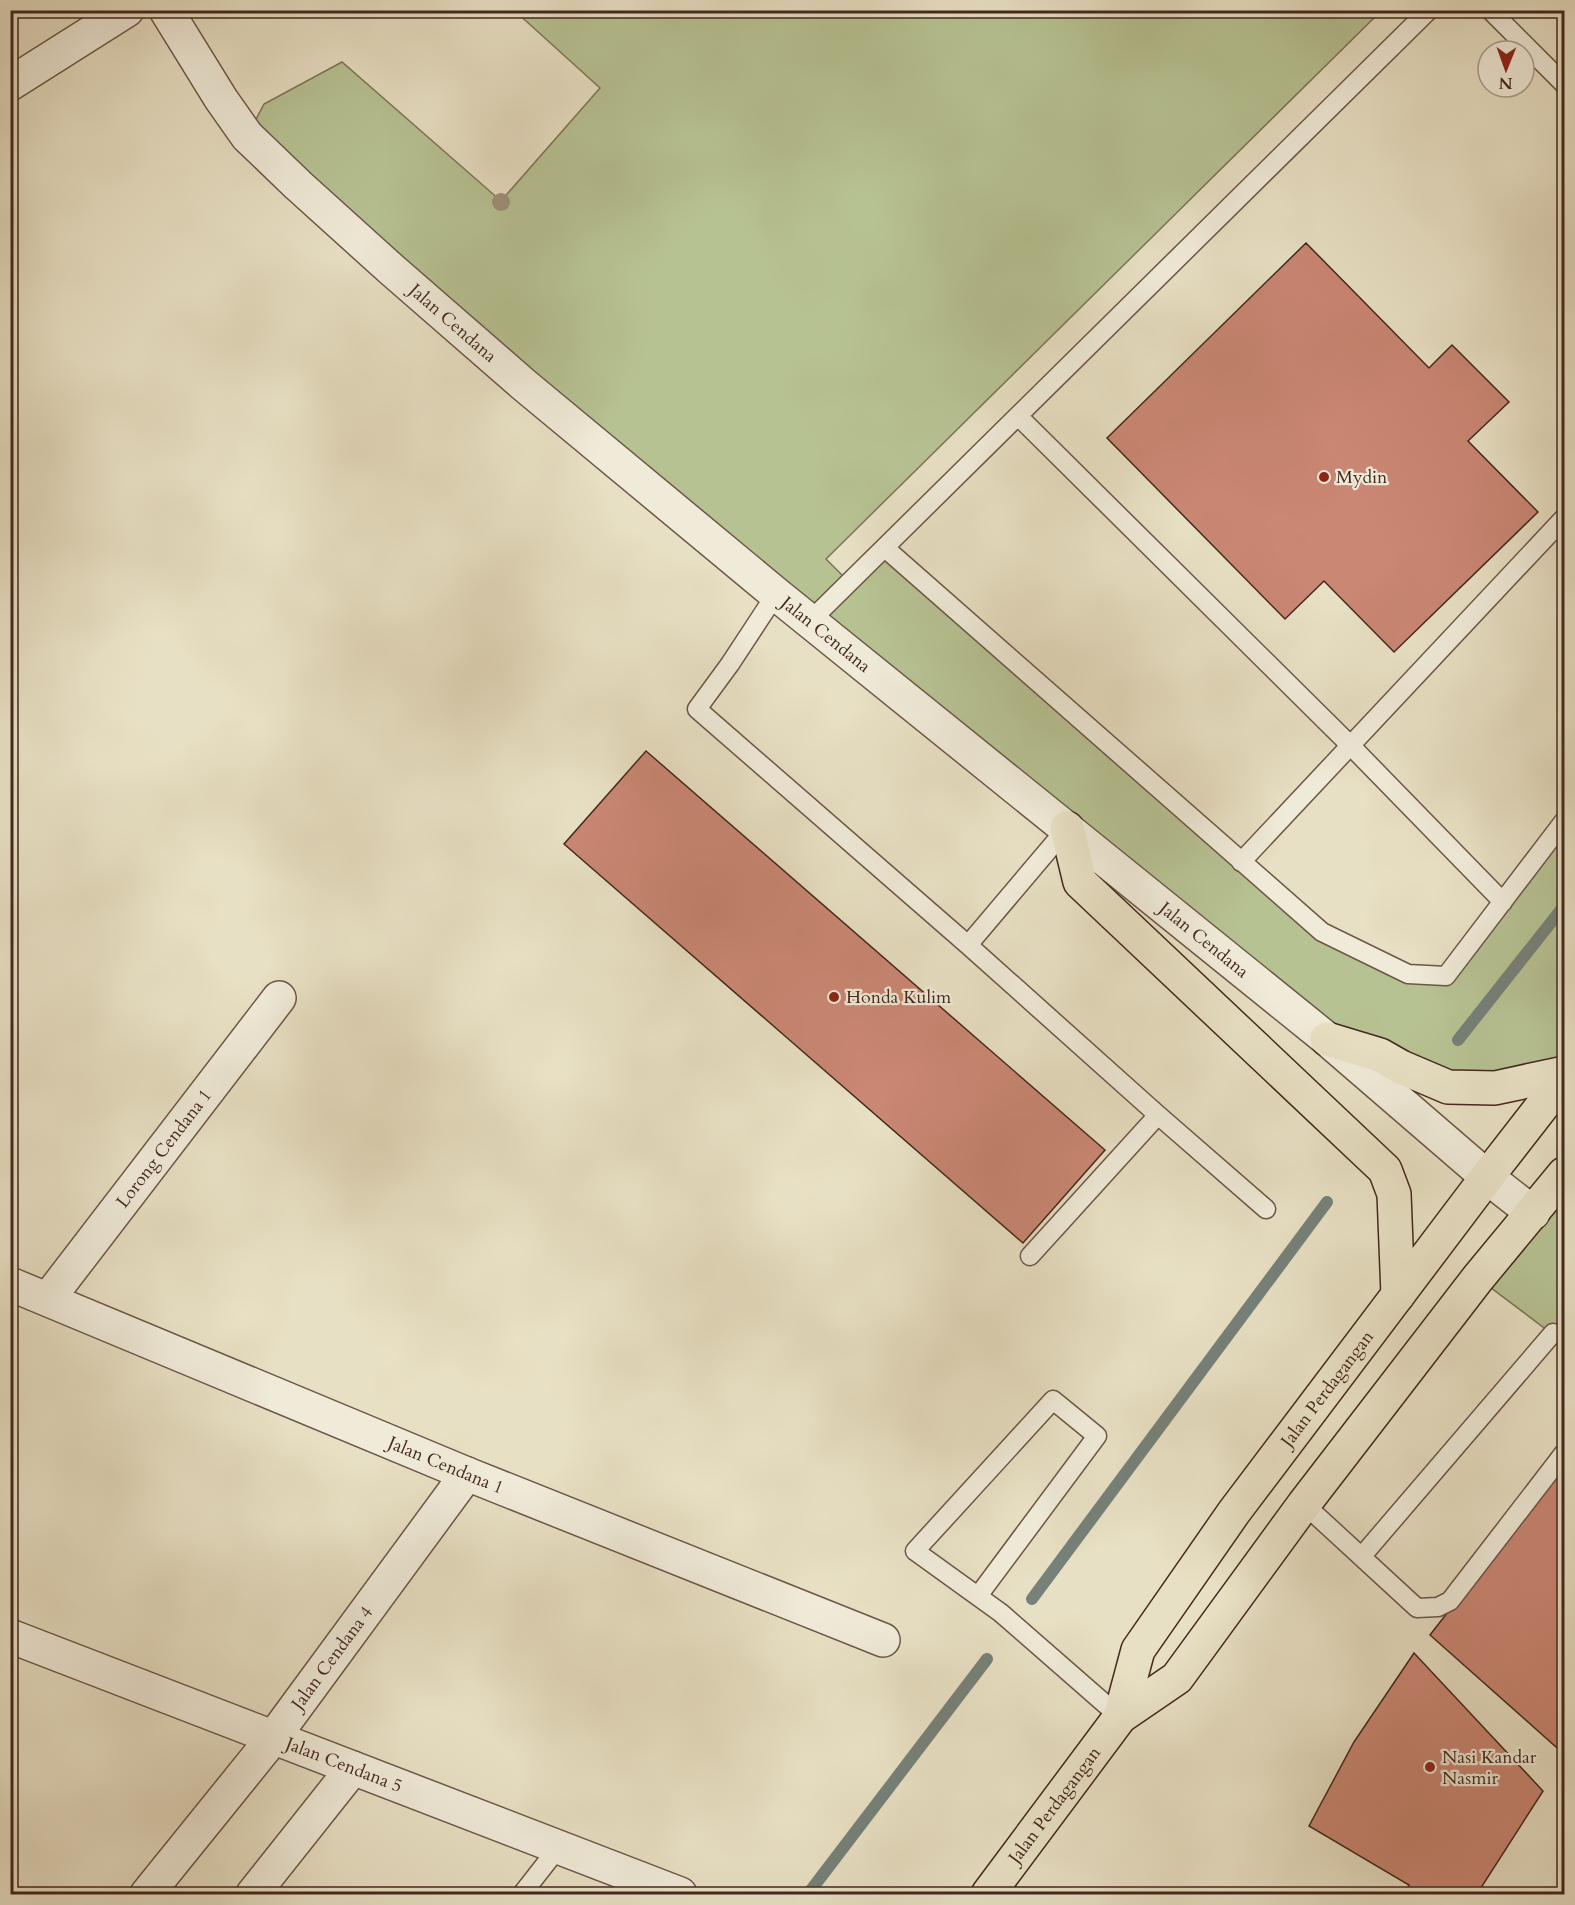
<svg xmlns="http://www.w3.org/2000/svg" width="1575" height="1905" font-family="Cardo,serif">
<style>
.green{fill:#b7c293;stroke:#7e7558;stroke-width:1.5}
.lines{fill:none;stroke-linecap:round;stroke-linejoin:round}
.stream{stroke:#768179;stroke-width:12}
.building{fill:#ca8774;stroke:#44281e;stroke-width:1.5}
.lane-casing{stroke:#6d5648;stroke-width:21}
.street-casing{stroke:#6d5648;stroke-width:36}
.primary-casing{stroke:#44281e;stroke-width:36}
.lane{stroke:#f0ebd9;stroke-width:18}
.street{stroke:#f0ebd9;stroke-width:33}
.primary{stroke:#e8e0c4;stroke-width:33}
.tree{fill:#9e9079}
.poi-dot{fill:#8f2418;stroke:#f0ebd9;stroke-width:2}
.labels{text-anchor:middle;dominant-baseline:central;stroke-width:4.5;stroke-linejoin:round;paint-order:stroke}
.street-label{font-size:18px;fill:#44281e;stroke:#f0ebd9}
.poi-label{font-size:18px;fill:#44281e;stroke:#f0ebd9;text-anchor:start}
</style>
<rect width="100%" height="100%" fill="#e8e0c4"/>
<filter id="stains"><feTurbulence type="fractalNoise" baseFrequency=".00333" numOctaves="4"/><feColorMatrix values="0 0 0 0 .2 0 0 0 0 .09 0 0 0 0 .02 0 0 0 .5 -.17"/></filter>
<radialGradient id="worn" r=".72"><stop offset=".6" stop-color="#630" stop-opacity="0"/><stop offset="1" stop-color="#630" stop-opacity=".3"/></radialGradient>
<path class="green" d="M515,11H1381L826,559L849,582L885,548L1322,932L1408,974L1446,976L1564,821V1073L1495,1088L1327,1039L247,136L264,104L342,62L501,201L600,88Z
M1564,1174V1343L1478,1278Z"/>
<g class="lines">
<path class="stream" d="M1458,1040L1564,906
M1032,1599L1327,1202
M808,1894L987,1659"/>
</g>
<path class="building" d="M1306,243L1429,368L1452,345L1509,402L1468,441L1538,512L1394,652L1324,581L1285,619L1107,438Z
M646,751L1105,1150L1023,1243L564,844Z
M1564,1463V1754L1430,1635Z
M1414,1653L1543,1791L1477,1894H1404L1409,1885L1309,1826L1354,1742Z"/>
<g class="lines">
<defs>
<path id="lane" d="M1490,10L1564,84
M1018,416L1350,745L1503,902
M885,548L1322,932L1408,974L1446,976L1564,821
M776,594L730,664L697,709L968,945L1158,1115L1266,1209
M809,622L1429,10
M1241,862L1564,518
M968,945L1067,828
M1030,1256L1158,1115
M1304,1504L1417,1608L1438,1607L1450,1601L1564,1453
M1362,1556L1553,1333
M978,1596L1097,1436L1053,1400L915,1551L1001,1613L1120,1717
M522,1894L558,1848"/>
<g id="street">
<path id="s1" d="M166,10L221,99L247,136L298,185L391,269L523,384L776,594L1327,1039L1487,1177L1533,1213"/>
<path d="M10,84L127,10"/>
<path id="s2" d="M10,1284L467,1474L883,1640"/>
<path id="s3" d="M48,1299L279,998"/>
<path id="s4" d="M10,1636L680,1894"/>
<path id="s5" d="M147,1894L273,1738L467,1474"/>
<path d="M253,1894L353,1768"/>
</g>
<g id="primary">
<path d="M1067,828L1080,882L1385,1170L1394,1194L1398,1295"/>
<path d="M1327,1039L1380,1055L1401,1067L1448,1087L1495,1088L1564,1073"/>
<path id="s6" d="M1120,1717L1138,1650L1234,1512L1487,1177L1564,1078"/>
<path id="s7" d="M988,1894L1120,1717L1177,1678L1304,1504L1478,1278L1564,1174"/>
</g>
</defs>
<use href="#lane" class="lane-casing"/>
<use href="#street" class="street-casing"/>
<use href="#primary" class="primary-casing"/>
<use href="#lane" class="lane"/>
<use href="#street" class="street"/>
<use href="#primary" class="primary"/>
</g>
<circle class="tree" cx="501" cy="202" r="9"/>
<g class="poi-dot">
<circle cx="1324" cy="477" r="6"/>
<circle cx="834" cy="997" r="6"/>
<circle cx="1430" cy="1767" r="6"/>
</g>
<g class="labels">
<g class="street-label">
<text stroke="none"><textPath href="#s1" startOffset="428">Jalan Cendana</textPath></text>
<text stroke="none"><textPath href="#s1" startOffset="914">Jalan Cendana</textPath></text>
<text stroke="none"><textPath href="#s1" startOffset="1400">Jalan Cendana</textPath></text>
<text stroke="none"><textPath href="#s3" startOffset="190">Lorong Cendana 1</textPath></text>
<text stroke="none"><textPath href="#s6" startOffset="392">Jalan Perdagangan</textPath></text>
<text stroke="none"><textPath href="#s2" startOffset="472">Jalan Cendana 1</textPath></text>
<text stroke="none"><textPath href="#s5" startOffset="300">Jalan Cendana 4</textPath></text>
<text stroke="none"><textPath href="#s4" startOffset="358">Jalan Cendana 5</textPath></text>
<text stroke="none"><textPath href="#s7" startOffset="111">Jalan Perdagangan</textPath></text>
</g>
<g class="poi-label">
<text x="1336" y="477">Mydin</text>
<text x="846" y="997">Honda Kulim</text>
<text x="1442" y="1757">Nasi Kandar<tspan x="1442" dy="21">Nasmir</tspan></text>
</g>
</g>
<rect width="1575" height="1905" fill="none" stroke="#e8e0c4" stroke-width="36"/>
<rect x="12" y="12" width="1551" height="1881" fill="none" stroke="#44281e" stroke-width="3"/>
<rect x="18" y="18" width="1539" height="1869" fill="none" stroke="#44281e" stroke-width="1.5"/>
<g transform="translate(1506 69) rotate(181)"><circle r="28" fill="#f0ebd9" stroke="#ab9d8e" stroke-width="1.5"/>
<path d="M0-4.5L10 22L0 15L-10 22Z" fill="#8f2418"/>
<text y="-9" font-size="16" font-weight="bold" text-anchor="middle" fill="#44281e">N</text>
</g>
<rect width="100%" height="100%" filter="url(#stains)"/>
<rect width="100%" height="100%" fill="url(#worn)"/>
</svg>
